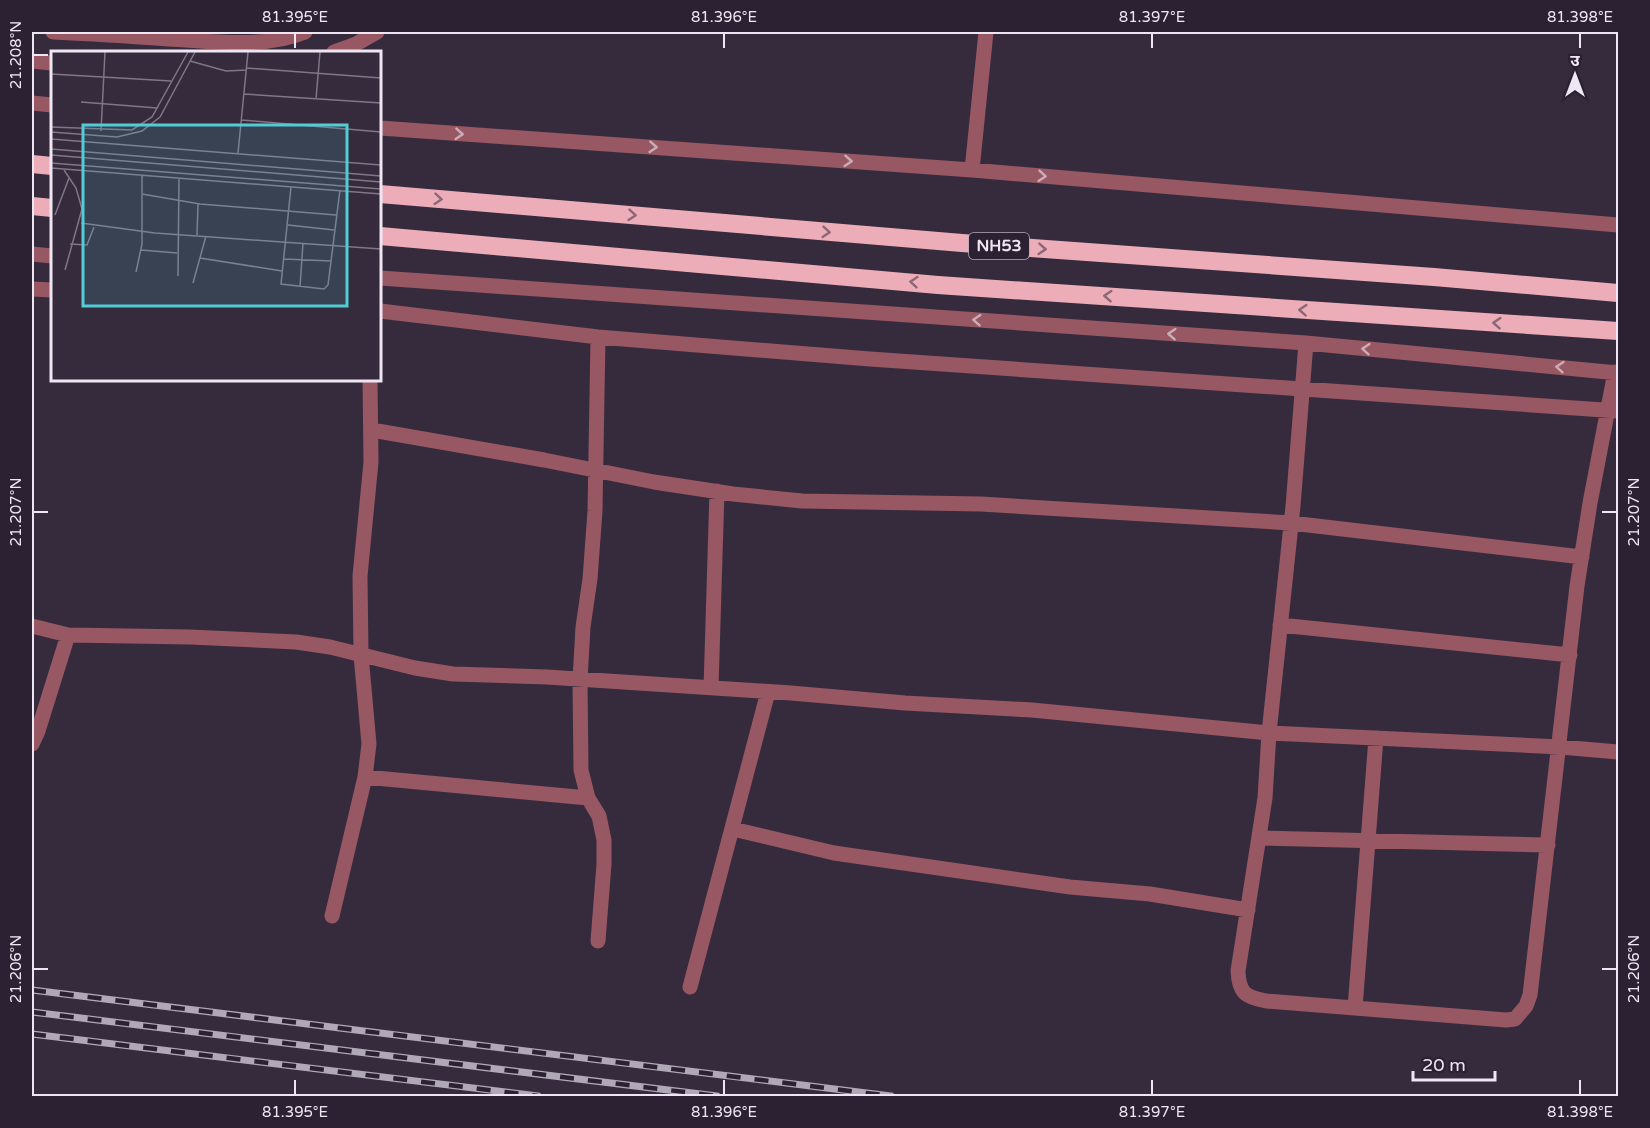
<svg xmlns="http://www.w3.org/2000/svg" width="1650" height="1128" font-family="'Varela Round','Noto Sans Devanagari',sans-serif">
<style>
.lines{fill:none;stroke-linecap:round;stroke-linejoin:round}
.minor{stroke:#975763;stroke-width:15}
.highway{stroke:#edadb8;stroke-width:18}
.rail-casing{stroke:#b0a8b6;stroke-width:7}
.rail{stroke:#2b2132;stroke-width:4.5;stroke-dasharray:14;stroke-linecap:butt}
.oneway{stroke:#cbadb9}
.oneway2{stroke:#8c6775}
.ticks{fill:none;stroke:#eee7f3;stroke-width:2}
.labels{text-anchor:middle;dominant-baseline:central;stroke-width:4.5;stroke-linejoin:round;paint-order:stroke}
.shield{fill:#2b2132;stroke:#b4acb9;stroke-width:1.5}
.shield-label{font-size:16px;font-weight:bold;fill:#eee7f3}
.inset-road{fill:none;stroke:#7f7686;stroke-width:1.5}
.view{fill:#52ccd5;fill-opacity:0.15;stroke:#52ccd5;stroke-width:3}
.inset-edge{fill:none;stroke:#eee7f3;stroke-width:3}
.neatline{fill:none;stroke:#eee7f3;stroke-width:2}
.ticks-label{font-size:15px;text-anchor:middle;fill:#eee7f3}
</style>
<rect width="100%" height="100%" fill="#352b3d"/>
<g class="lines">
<path class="minor" d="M53,32C91,34 130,36 168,39C212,41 263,49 305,32
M334,52L356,44L377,32
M32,61L52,63
M32,103L52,105
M380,128L972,170L1618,225
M972,170L986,32
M32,254L52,256
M380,278L1306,343L1618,373
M32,289L52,290
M380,311L598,337L870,359L1618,411
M1306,343L1293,506L1269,733L1265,798L1238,971C1239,993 1245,997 1266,1001L1506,1020L1515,1019L1526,1006L1530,995L1577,586L1590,503L1615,372
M372,430L544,460L654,482L733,494L802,501L981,504L1291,523L1582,557
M1280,625L1570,655
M32,626L68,635L190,637L296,642L330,647L415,668L453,674L547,677L791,693L905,703L1032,710L1269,733L1560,747L1618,752
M711,688L717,491
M32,744L38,731L68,635
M365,777L588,798
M733,829L834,853L1070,887L1150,894L1248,910
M1259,838L1548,845
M332,916L365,777L369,744L361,655L360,576L371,462L370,380
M598,941L604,864V840L599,816L588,798L581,770L580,680L583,627L590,579L595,511L598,337
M690,987L768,692
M1355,1008L1376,738"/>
<path class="highway" d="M32,164L52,166
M380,194L962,243L1434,277L1618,293
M32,206L52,208
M380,236L938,285L1618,331"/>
<defs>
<path id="rail" d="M32,990L891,1096
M32,1012L717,1096
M32,1034L538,1096"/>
</defs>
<use href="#rail" class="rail-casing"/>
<use href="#rail" class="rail"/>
</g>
<defs><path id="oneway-chevron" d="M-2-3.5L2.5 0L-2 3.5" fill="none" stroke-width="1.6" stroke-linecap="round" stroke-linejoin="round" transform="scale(1.5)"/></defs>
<g class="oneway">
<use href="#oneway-chevron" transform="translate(459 134) rotate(4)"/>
<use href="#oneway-chevron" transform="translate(653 147) rotate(4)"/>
<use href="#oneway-chevron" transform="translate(848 161) rotate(4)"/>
<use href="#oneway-chevron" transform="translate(1042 176) rotate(5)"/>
<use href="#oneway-chevron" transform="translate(977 320) rotate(-176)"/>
<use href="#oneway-chevron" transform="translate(1172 334) rotate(-176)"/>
<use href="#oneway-chevron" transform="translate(1366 349) rotate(-175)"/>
<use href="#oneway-chevron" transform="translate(1560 367) rotate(-175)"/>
</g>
<g class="oneway2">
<use href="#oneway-chevron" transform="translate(438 199) rotate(5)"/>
<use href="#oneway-chevron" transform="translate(632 215) rotate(5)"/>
<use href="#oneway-chevron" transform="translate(826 232) rotate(5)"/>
<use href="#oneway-chevron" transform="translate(1042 249) rotate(4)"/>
<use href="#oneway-chevron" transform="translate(914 282) rotate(-175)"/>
<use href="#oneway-chevron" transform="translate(1108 296) rotate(-176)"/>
<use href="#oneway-chevron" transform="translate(1303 310) rotate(-176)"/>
<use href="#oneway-chevron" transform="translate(1497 323) rotate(-176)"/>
</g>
<path class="ticks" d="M295,33V48M724,33V48M1152,33V48M1580,33V48M33,55H48M33,512H48M1602,512H1617M33,969H48M1602,969H1617M295,1080V1095M724,1080V1095M1152,1080V1095M1580,1080V1095"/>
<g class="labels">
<rect class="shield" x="969" y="233" width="60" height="26" rx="4.5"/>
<g class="shield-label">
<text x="999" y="246">NH53</text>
</g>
</g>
<g transform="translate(51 51)">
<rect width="330" height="330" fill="#352b3d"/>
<path class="inset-road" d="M139,10L175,20L196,19M196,17L330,27M0,23L120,30M193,43L330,52M265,48L269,1M30,51L106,57M191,69L330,81M0,76L81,79L101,66L137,1M50,80L54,1M0,81L66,86L91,80L109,66L144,1M0,88L330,114M0,98L330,125M187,102L197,1M0,104L330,131M0,112L330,138M0,117L330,143M13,119L25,137L31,158L14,219M240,136L230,233L273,238L277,234L289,139M91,143L149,153L285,164M4,164L18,127M30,172L104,182L330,198M237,174L283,179M146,184L147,153M19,193L36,194L43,176M90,199L126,202M149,207L231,220M233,208L280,210M85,221L91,193V124M127,225L128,128M142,232L155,185M249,236L252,192"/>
<path class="view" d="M32,74H296V255H32Z"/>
<rect width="330" height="330" class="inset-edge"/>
</g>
<rect width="1650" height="1128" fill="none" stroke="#2b2132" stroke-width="66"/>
<g transform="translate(1575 75)" stroke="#2b2132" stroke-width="4.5" paint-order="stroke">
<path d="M0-4.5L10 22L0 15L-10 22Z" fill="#eee7f3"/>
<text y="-9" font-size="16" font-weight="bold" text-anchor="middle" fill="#eee7f3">उ</text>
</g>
<path d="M1413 1071v9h82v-9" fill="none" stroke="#eee7f3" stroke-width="3"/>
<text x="1422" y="1071" font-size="18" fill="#eee7f3" stroke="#2b2132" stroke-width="4.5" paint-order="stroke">20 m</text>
<rect x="33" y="33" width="1584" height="1062" class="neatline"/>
<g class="ticks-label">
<text x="295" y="22">81.395°E</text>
<text x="724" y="22">81.396°E</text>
<text x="1152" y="22">81.397°E</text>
<text x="1580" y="22">81.398°E</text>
<text transform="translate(16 55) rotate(-90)" y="5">21.208°N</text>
<text transform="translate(16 512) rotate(-90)" y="5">21.207°N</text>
<text transform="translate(1634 512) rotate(-90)" y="5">21.207°N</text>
<text transform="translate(16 969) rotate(-90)" y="5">21.206°N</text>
<text transform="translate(1634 969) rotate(-90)" y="5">21.206°N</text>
<text x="295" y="1117">81.395°E</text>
<text x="724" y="1117">81.396°E</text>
<text x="1152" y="1117">81.397°E</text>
<text x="1580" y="1117">81.398°E</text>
</g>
</svg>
